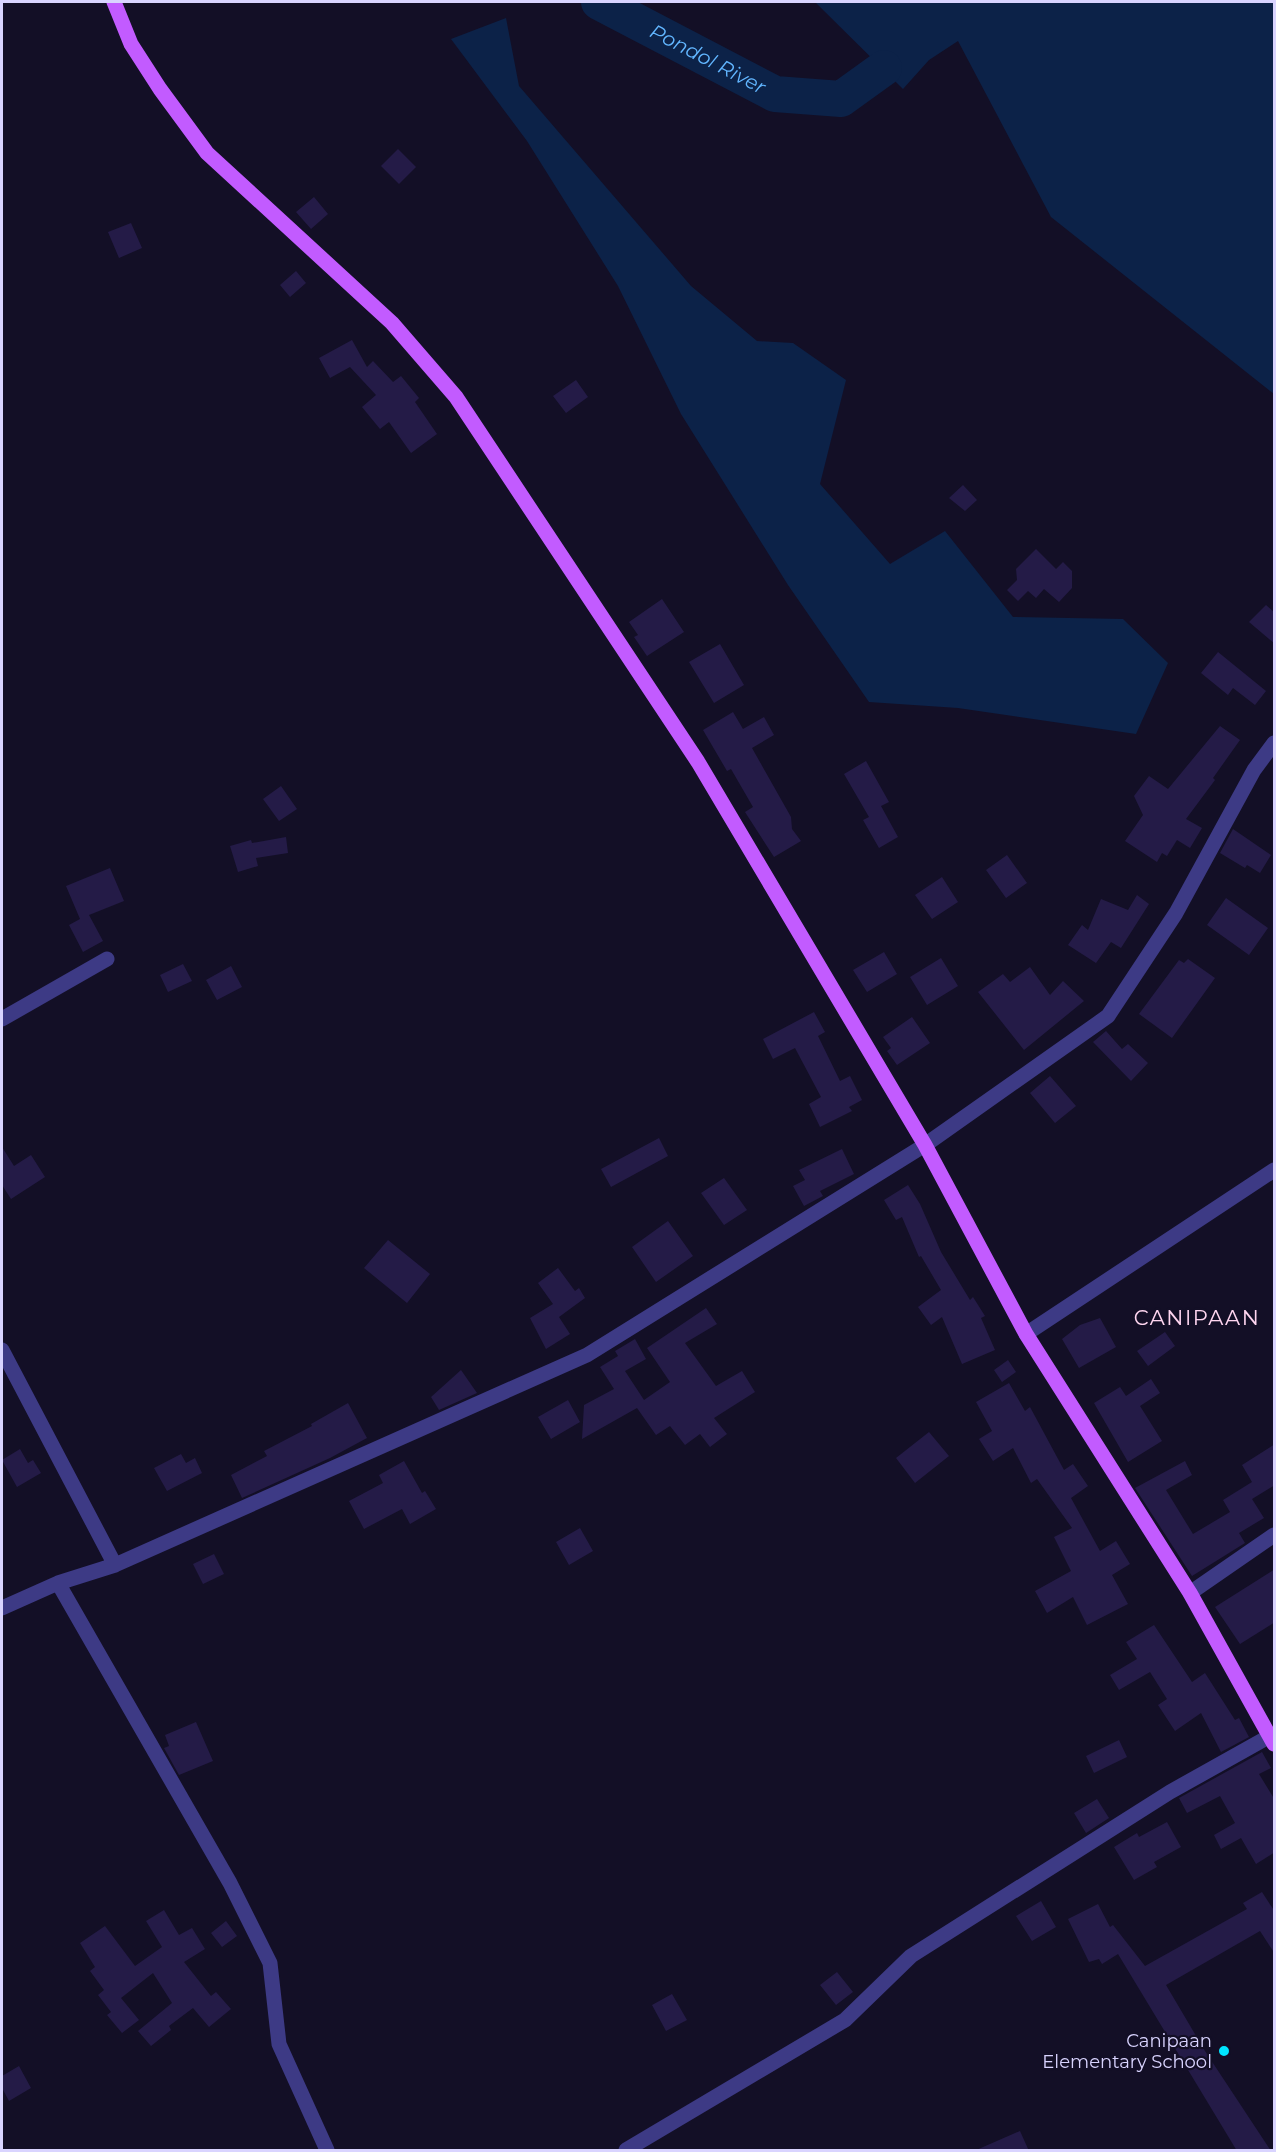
<svg xmlns="http://www.w3.org/2000/svg" width="1276" height="2152" font-family="Montserrat,sans-serif">
<style>
.water{fill:#0c2248}
.lines{fill:none;stroke-linecap:round;stroke-linejoin:round}
.river{stroke:#0c2248;stroke-width:36}
.building{fill:#241b47}
.minor{stroke:#3d3a85;stroke-width:15}
.major{stroke:#c25bff;stroke-width:15}
.poi-dot{fill:#00e5ff;stroke:#130f26;stroke-width:2}
.labels{text-anchor:middle;dominant-baseline:central;stroke-width:4.5;stroke-linejoin:round;paint-order:stroke}
.poi-label{font-size:18px;fill:#d9d4ff;stroke:#130f26;text-anchor:end}
.water-label{font-size:20px;font-style:italic;fill:#62b6ff;stroke:#130f26}
.quarter-label{font-size:21px;letter-spacing:1.5px;fill:#ffd6f0;stroke:#130f26}
</style>
<rect width="100%" height="100%" fill="#130f26"/>
<path class="water" d="M815,2H1274V394L1051,217L958,41L929,60L903,89Z
M506,18L519,86L691,286L757,341L793,343L846,380L820,484L890,564L945,531L1013,617L1123,619L1168,663L1136,734L958,708L869,702L788,585L681,414L618,286L527,141L451,39Z"/>
<g class="lines">
<path class="river" id="s1" d="M599,2L775,94L841,99L884,68"/>
</g>
<path class="building" d="M398,149L416,167L399,184L381,166Z
M314,197L328,214L311,229L296,212Z
M131,223L142,248L119,258L108,232Z
M296,271L306,283L290,297L280,285Z
M352,340L367,367L373,361L393,382L401,376L419,398L415,402L437,434L411,453L389,422L380,429L362,407L376,395L350,367L330,378L319,358Z
M576,380L588,397L566,413L553,396Z
M963,485L977,500L965,511L949,498Z
M1036,549L1056,569L1063,562L1072,571V588L1059,602L1044,589L1036,598L1028,591L1018,601L1007,590L1017,580L1016,569Z
M662,599L684,632L647,656L634,637L638,635L629,622Z
M1266,605L1275,613V644L1249,622Z
M720,644L744,685L714,703L689,662Z
M1218,652L1266,691L1255,705L1233,688L1228,695L1201,673Z
M733,712L743,729L764,717L774,735L752,748L791,817L792,829L801,841L774,857L745,812L753,807L731,769L727,771L703,730Z
M1220,726L1240,740L1213,778L1215,780L1186,819L1202,828L1190,848L1177,840L1167,856L1162,853L1157,862L1125,841L1143,815L1134,796L1149,776L1168,789Z
M866,761L889,802L881,806L898,837L879,848L863,820L869,817L844,774Z
M281,786L297,809L279,821L263,799Z
M1233,829L1271,855L1260,873L1247,865L1245,868L1220,853Z
M286,837L288,853L256,858L258,866L238,872L230,846L251,840L252,843Z
M1007,855L1027,883L1006,898L986,870Z
M110,868L124,901L89,915L103,941L83,952L69,925L80,919L66,886Z
M942,877L958,902L932,919L915,895Z
M1137,895L1149,904L1121,948L1111,942L1096,963L1068,945L1082,925L1088,930L1101,899L1128,910Z
M1226,898L1268,928L1249,955L1207,925Z
M884,952L897,974L867,992L853,970Z
M941,958L958,986L927,1005L910,977Z
M1188,959L1215,978L1172,1038L1139,1014L1179,960L1184,963Z
M183,964L192,981L168,992L160,975Z
M231,966L242,987L217,1000L206,980Z
M1030,967L1050,995L1063,981L1084,1001L1024,1050L978,992L1003,974L1010,982Z
M814,1012L825,1032L818,1036L840,1081L850,1076L862,1100L849,1107L852,1111L820,1127L809,1104L821,1097L795,1048L773,1059L763,1039Z
M912,1017L930,1043L897,1065L887,1051L891,1048L883,1037Z
M1106,1031L1122,1049L1128,1044L1148,1063L1131,1081L1093,1042Z
M1050,1076L1076,1106L1055,1123L1030,1093Z
M659,1138L668,1156L611,1187L601,1169Z
M2,1147L14,1166L31,1155L45,1177L11,1199L2,1185Z
M842,1149L854,1174L820,1191L823,1196L804,1206L793,1186L805,1180L799,1170Z
M724,1178L747,1210L724,1225L701,1193Z
M908,1185L920,1204L941,1252L970,1300L973,1297L985,1316L981,1318L995,1350L962,1364L942,1317L931,1325L918,1307L941,1290L921,1256L919,1257L902,1217L896,1220L884,1200Z
M668,1221L693,1256L656,1282L632,1247Z
M388,1240L430,1274L407,1303L364,1268Z
M558,1268L575,1291L579,1288L585,1298L559,1317L570,1334L546,1349L530,1318L553,1304L538,1283Z
M706,1308L717,1324L685,1343L716,1386L742,1371L755,1392L714,1418L727,1434L710,1447L700,1434L685,1445L670,1426L656,1435L637,1408L582,1439L584,1405L614,1389L600,1367L618,1356L615,1351L635,1339L646,1359L625,1371L644,1400L670,1382L647,1348Z
M1100,1318L1116,1347L1079,1368L1062,1339L1080,1325Z
M1165,1332L1175,1346L1148,1366L1137,1351Z
M1008,1360L1016,1372L1002,1382L994,1370Z
M461,1370L477,1393L439,1410L431,1397Z
M1151,1379L1160,1393L1140,1406L1162,1441L1128,1462L1094,1403L1120,1387L1126,1396Z
M1009,1383L1025,1411L1030,1407L1064,1470L1073,1464L1088,1486L1071,1498L1100,1551L1116,1541L1130,1564L1112,1575L1128,1604L1087,1625L1073,1597L1047,1613L1035,1591L1071,1571L1054,1537L1072,1528L1037,1479L1031,1483L1013,1448L993,1461L979,1439L992,1431L976,1402Z
M568,1400L580,1422L551,1439L538,1417Z
M348,1403L367,1438L330,1458L242,1498L231,1475L267,1456L264,1451L312,1426L311,1424Z
M929,1432L949,1456L915,1483L896,1458Z
M1275,1444V1485L1252,1499L1264,1518L1239,1533L1245,1543L1192,1576L1135,1488L1185,1461L1192,1475L1166,1490L1193,1534L1230,1512L1223,1500L1252,1482L1242,1465Z
M20,1449L28,1463L33,1460L41,1473L17,1487L2,1460Z
M181,1454L186,1463L195,1458L202,1473L167,1491L154,1468Z
M404,1461L422,1493L425,1491L436,1509L410,1524L402,1509L364,1529L349,1501L383,1483L379,1475Z
M580,1528L593,1551L569,1565L556,1542Z
M214,1554L224,1574L203,1584L193,1564Z
M1275,1569V1622L1240,1644L1215,1607Z
M1154,1625L1192,1682L1205,1673L1235,1720L1239,1718L1249,1737L1221,1752L1201,1713L1175,1731L1158,1705L1167,1699L1150,1672L1119,1690L1110,1675L1137,1659L1126,1642Z
M196,1722L213,1761L179,1775L164,1748L169,1746L165,1735Z
M1119,1740L1127,1757L1094,1773L1086,1756Z
M1262,1752L1271,1768L1259,1774L1275,1800V1852L1256,1864L1241,1838L1221,1849L1214,1835L1235,1823L1220,1796L1187,1813L1179,1798Z
M1097,1799L1109,1818L1086,1833L1074,1813Z
M1167,1822L1181,1847L1154,1862L1157,1867L1134,1880L1114,1847L1137,1833L1139,1837Z
M1262,1892L1275,1912V1954L1260,1931L1166,1985L1205,2051L1271,2151H1237L1118,1954L1102,1964L1099,1959L1089,1962L1068,1919L1098,1904L1110,1927L1113,1925L1145,1966L1247,1909L1243,1903Z
M1041,1901L1056,1927L1032,1941L1016,1916Z
M164,1910L179,1935L192,1928L205,1949L184,1962L211,1996L216,1992L231,2009L209,2027L193,2008L169,2026L171,2030L151,2046L138,2031L172,2003L153,1973L121,1998L139,2020L122,2033L107,2015L111,2012L98,1995L104,1990L90,1971L95,1967L80,1943L105,1926L135,1966L162,1947L146,1921Z
M226,1921L237,1936L222,1947L211,1933Z
M837,1972L853,1992L836,2005L820,1985Z
M672,1994L687,2020L666,2031L652,2005Z
M19,2066L31,2088L9,2101L2,2088V2076Z
M1020,2131L1029,2151H974Z"/>
<g class="lines">
<path class="minor" d="M2,1019L107,959
M1026,1334L1274,1170
M2,1350L115,1565
M58,1583L230,1883L270,1963L279,2044L327,2150
M1190,1593L1274,1535
M2,1608L58,1583L115,1565L587,1355L925,1145L1108,1016L1176,913L1254,770L1274,743
M626,2150L845,2020L911,1956L1170,1792L1270,1736"/>
<path class="major" d="M114,2L131,44L160,89L207,153L392,323L456,397L698,762L925,1145L1026,1334L1190,1593L1274,1744"/>
</g>
<circle class="poi-dot" cx="1224" cy="2051" r="6"/>
<g class="labels">
<g class="poi-label">
<text x="1212" y="2041">Canipaan<tspan x="1212" dy="21">Elementary School</tspan></text>
</g>
<g class="water-label">
<text stroke="none"><textPath href="#s1" startOffset="123">Pondol River</textPath></text>
</g>
<g class="quarter-label">
<text x="1197" y="1317">CANIPAAN</text>
</g>
</g>
<rect width="1276" height="2152" fill="none" stroke="#d9d4ff" stroke-width="6"/>
</svg>
